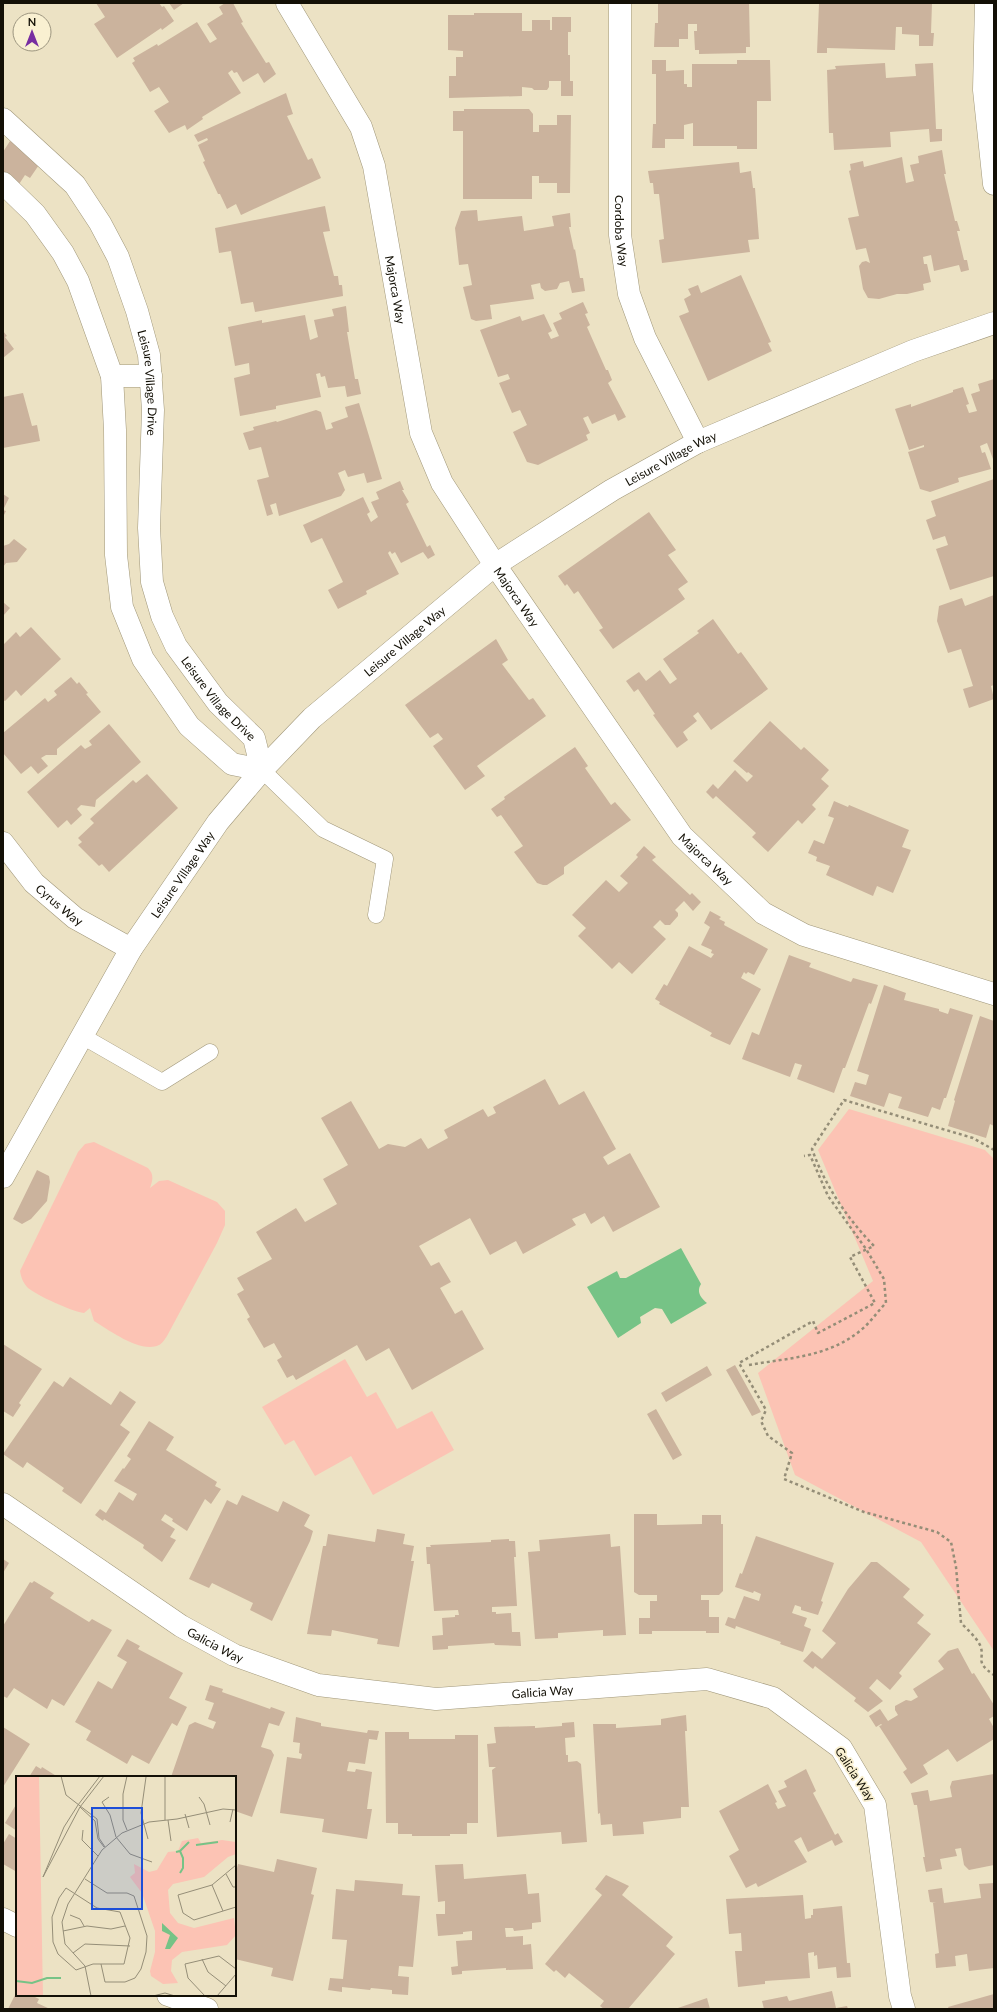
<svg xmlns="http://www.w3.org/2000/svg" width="997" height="2012" font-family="Lato,sans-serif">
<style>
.green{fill:#fcc3b4}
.water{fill:#76c386}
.building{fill:#cbb39d}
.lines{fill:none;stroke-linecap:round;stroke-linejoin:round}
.service-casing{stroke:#a0977a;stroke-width:17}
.minor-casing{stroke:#a0977a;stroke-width:23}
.tertiary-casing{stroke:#a0977a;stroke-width:23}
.path{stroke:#948d77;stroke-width:2.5;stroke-dasharray:3 3;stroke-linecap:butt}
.service{stroke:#fff;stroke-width:16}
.minor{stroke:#fff;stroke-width:22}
.tertiary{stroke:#fff;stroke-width:22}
.labels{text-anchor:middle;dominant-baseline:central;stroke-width:3.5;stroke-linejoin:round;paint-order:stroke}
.street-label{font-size:12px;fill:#131006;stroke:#f9f0d1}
.inset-river{fill:none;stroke:#76c386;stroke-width:2}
.inset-road{fill:none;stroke:#958e78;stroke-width:1}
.view{fill:#1d4ed8;fill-opacity:0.15;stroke:#1d4ed8;stroke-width:2}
.inset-edge{fill:none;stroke:#131006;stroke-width:2}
</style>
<rect width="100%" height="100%" fill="#ece2c4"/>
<path class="green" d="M849,1109L985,1150L994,1159V1651L921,1542L795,1475L758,1373L873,1281L818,1150Z
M94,1142L148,1168C154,1174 153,1180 150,1188L159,1181L168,1180L217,1202L225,1211V1225L217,1243L167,1336C165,1339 162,1344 159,1345C141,1354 109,1330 94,1321L90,1308L84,1313C71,1311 38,1296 28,1288C23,1283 21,1277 20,1271L78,1152L85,1144Z
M345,1359L367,1397L376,1392L397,1429L432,1411L454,1450L373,1495L351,1456L315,1476L294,1440L285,1445L262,1407Z"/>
<path class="water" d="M681,1248L701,1284C696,1292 701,1298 707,1303L671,1324L662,1309L655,1308L640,1317L641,1323L618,1338L587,1287L617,1271L620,1278H626Z"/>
<path class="building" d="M96,3H159L162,7L164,6L174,21L162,30L161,28L117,58L94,24L105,17Z
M169,3H184L174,10Z
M225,3H233L243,22L241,23L266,63L269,62L276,74L264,83L258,73L243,82L237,72L234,73L232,70L228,73L241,93L202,117L203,119L187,130L185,125L169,133L154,111L169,102L159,87L150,92L132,63L135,61L133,58L157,44L158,46L197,22L210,43L217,39L207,24L223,14L219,7Z
M658,3H749L750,47H746V53L699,54V50H695L694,31H697V24H688V39H679V47H654L655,23H658Z
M827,3H932L931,33H934L933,46H919V35L902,34V27H896L895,50L827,48V53H817L819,4Z
M474,13H522V31H532V20H550V30H552V17H571V32H568V55H570V81H573V96H561V81H549V87L547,90H534L532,88L522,87V96L449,98V76H456V57H463V51L448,50V15H474Z
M652,60H666V71L684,70V84H687V87H692V64H737V60H770L771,101H757V149H737V146H693V123L684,125V139H665V148H652L653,124H656V74H652Z
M885,63L886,78L916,76L915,64L933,63L936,129H942V141L930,142L929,129L890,132L891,147L834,150L833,133H829L827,70L836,69L835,66Z
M286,93L293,114L287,116L308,160L312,158L321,178L241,215L236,204L227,209L220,194H218L203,162L205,161L198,145L208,140L207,138L198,142L194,135Z
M464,109H529L533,114V132H539V125H557V115H571L570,193H557V183H539V176H532V199H463V131H453V111H464Z
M10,141L43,159L30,178L25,175L12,195L3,189V152Z
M942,150L946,174H944L955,221H957L960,231H957L964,260H967L969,270L961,272L959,265L934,271L931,255L923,257L924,264H927L931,282L923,284L924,290L907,294H897L879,299L868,298L863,289L859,266L862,262L866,261L870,263L866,248L856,250L848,218L859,216L849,171L851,170L850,164L863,161L864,167L902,157L906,183L914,181L910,165L919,163L918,156Z
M739,162L740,173L751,171L753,188H755L759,239L748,240L750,252L662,263L659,240L664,239L659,194H654L653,183H650L648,171Z
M325,206L330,231L323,232L334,276H338L339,285H342L343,296L255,312L253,302L241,304L231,251L219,253L215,228Z
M477,210L478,221L522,216L524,231L554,226L552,216L570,213L571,227H569L574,250L575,249L580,278H583L585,291L572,293L569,281L560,283L557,289L545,291L541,288L540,283L531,285L534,299L490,305L492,319L476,321L471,319L463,287L472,285L468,264L459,265L455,228L461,211Z
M741,275L771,342L768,343L772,351L708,381L679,316L689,312L684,299L691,295L688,289L698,285L701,293Z
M583,302L588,313L585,314L590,325L587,327L606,370H608L612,380L608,383L626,417L618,421L615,414L592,424L588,416L583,418L590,433L586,435L588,440L538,465L527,462L513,432L527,425L520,410L512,413L499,383L510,379L508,374L498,377L480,330L520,316L522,321L544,314L552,331L548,333L551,339L559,336L553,323L562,319L559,313Z
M346,306L349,332H347L355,379H358L361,394L347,397L345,386L328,388L325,376L321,377L320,373L316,374L321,397L276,406V409L240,416L234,378L250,374L249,363L235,366L228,327L262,320V323L305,315L310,340L318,337L314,320L334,316L332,309Z
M3,331L7,336L5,337L14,349L3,358Z
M994,379V459H993L987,443L980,446L982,453L985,452L991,469L958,478L959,482L930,492L920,489L908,452L924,447V445L909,450L895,409L911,404V407L953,392V390L963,387L969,404L966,405L969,413L977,411L971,394L980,391L978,384Z
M23,393L32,426L37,425L40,441L3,448V397Z
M359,403L382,479L367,483L364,473L348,477L345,470L338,473L345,490L341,496L279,516L276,503L270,505L273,514L267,516L257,480L269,477L261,447L249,450L243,433L254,430L253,427L276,421L277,422L316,410L321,412L326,430L333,428L331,423L348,417L345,407Z
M994,479V576L950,590L936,549L948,545L945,536L933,540L926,520L936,516L931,501Z
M400,481L404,490H402L409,502L406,504L427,547L430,545L435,555L428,559L423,552L401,563L395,552L392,554L390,551L388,553L399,574L366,591L367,594L338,609L328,590L343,582L322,538L311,543L303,525L363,497L370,512L367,514L371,522L378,517L371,502L379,499L376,492Z
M3,494L9,498L3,510L6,511L3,517Z
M649,512L676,550L668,555L688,582L678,589L685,599L613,649L599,630L603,628L578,591L574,594L567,584L565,586L558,576Z
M14,539L27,549L17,562L6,563L3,567V546L9,544Z
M994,595V685L991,686L994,699L969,708L963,689L973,686L961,649L948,653L937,621L939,606L962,598L965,606Z
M3,602L10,608L3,616Z
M713,619L738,654L741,652L768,689L711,730L698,712L693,716L697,721L683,732L688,740L677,748L653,715L655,714L638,689L634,692L626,681L639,672L646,681L660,670L670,684L677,679L663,659L699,633L697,631Z
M31,627L61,659L21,696L16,690L5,701L3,700V645L16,632L20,637Z
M496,639L508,660L502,664L529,700L533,698L546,716L477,766L485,776L465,790L433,746L443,739L438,733L430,738L405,705Z
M71,677L77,684L79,682L88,693L86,694L101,712L57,749V755H46L41,758L48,766L38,774L31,766L21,774L3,753V733L45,698L48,702L57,695L54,691Z
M770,721L801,750L804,747L829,770L821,779L829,786L812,805L816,809L802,824L798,820L768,852L752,837L756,833L716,796L713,799L706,792L713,784L718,789L735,770L747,782L753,776L748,772L747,773L733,761Z
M109,724L141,762L96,800L95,807L81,805L77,809L82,815L71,825L67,820L58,828L27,792L81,745L85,749L92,745L89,741Z
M575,747L588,766L585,768L611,805L615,802L631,820L564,867V874L547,885H543L537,883L514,852L523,846L501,815L497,817L491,809L505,799L504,797Z
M147,774L178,808L109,872L102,864L99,866L78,845L82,842L78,838L94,823L90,819L133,780L136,783Z
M834,801L848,807L849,805L909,830L902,847L911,850L893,893L877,886L873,896L826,875L830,866L816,861L817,857L808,853L814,840L824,844L834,818L828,816Z
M644,846L656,857L652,860L690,895L692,893L701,902L693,911L684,901L675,910L678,913V916L670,925H665L660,920L653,927L666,939L632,974L619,962L612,969L578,936L586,928L572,915L606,880L619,892L628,883L620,876L638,857L636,855Z
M710,911L721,917L719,919L725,922L724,925L768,949L754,975L748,972L746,974L744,972L741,978L761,989L730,1045L710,1036L712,1033L659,1004L660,1002L655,999L664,984L667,986L689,946L711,958L714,954L711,953L712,950L701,945L710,927L704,923Z
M789,955L811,963L809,967L851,982L853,978L878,985L871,1004L869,1003L845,1068H843L834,1093L797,1079L802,1065L795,1063L790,1077L742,1059L752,1032L759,1035Z
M884,985L906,993L904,1000L939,1009V1011L948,1014L950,1008L973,1015L946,1098H944L940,1110L932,1107L928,1117L898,1108L902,1097L889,1093L884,1107L850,1096L855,1082L866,1085L869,1075L857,1071Z
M980,1016L994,1021V1126L990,1124L986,1138L948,1126L955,1101L954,1100Z
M545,1079L559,1105L584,1091L616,1149L603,1157L608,1165L630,1153L660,1207L613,1232L604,1216L591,1224L585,1213L572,1219L576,1225L523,1254L516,1241L490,1255L470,1218L419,1246L431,1266L439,1262L451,1282L440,1288L455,1314L462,1310L484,1349L412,1390L389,1348L366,1361L357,1345L296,1380L293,1375L287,1378L277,1360L282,1357L274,1343L264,1348L247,1319L250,1317L237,1294L244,1290L237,1278L272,1259L256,1232L296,1208L305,1222L337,1204L323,1179L348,1165L321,1118L351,1101L379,1149L388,1144L405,1147L421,1138L428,1149L448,1138L444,1130L483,1109L488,1117L496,1113L493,1107Z
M37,1170L49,1176L50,1182L47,1201L31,1219L22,1224L13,1219Z
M3,1344L42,1369L19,1403L21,1405L13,1417L3,1411Z
M735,1365L761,1412L752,1416L726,1370Z
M707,1366L712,1375L666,1402L661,1393Z
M70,1377L111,1405L120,1391L136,1402L120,1425L130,1432L81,1504L62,1491L64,1488L27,1462L23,1468L3,1454L54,1381L63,1387Z
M656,1409L682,1455L673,1460L647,1414Z
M149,1421L174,1437L166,1450L217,1482L215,1486L221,1489L211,1504L205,1499L187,1531L172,1521L173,1519L165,1514L161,1520L175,1529L170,1537L176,1540L162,1562L143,1548L144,1545L104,1519L103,1521L95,1515L100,1509L106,1513L119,1492L133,1501L137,1494L114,1481L123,1468L124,1469L131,1459L127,1456Z
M242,1495L278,1512L283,1501L310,1515L304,1526L313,1531L310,1541L272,1621L250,1610L253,1603L212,1583L209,1588L189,1579L227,1500L237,1505Z
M634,1514H657V1525H663L702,1524V1515H721V1524H723V1591L719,1595H701V1600H709V1617H719V1633H706V1631H652V1634H639V1618H650V1601H657V1595H639L634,1592Z
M377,1529L405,1534L403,1544L414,1546L411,1561H414L399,1647L377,1644L378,1639L332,1630L331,1636L307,1634L323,1546H326L328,1534L375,1542Z
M610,1534L611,1547L620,1546L626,1635L603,1636V1630L558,1633V1638L535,1639L528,1552L540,1551L539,1540Z
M756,1536L834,1563L821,1601L823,1602L818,1615L801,1610V1607L795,1605L792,1613L807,1618L804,1626L811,1629L803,1652L780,1644L781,1642L736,1626L735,1629L725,1625L728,1617L735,1619L744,1596L759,1601L761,1594L754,1591L753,1593L735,1587L740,1573L742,1574Z
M509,1539V1541H515L516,1557H514L517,1606L492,1607V1612H496V1614L511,1613L512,1632H520L521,1646L495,1645L494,1643L448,1646V1649L433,1650L432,1636L443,1635L442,1618L455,1617V1615H459L458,1610L434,1611L430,1564H427L426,1547H431L430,1545L491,1542V1540Z
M3,1559L9,1563L3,1573Z
M871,1562H877L910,1589L903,1597L924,1615L917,1623L931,1634L899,1673L902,1676L890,1690L877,1679L869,1688L883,1701L868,1712L854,1701L856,1698L815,1666L813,1669L803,1661L812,1651L822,1659L836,1643L822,1631L848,1589Z
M34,1581L54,1593L50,1598L89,1622L92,1619L112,1630L64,1706L52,1699L47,1709L14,1688L7,1698L3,1696V1626L30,1582L32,1583Z
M127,1639L140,1646L138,1649L183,1673L169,1698L187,1707L177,1726L172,1723L149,1764L132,1755L127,1764L86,1740L91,1731L75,1722L98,1681L112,1689L127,1662L117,1656Z
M958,1648L972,1674L974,1673L994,1705V1716L989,1719L994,1728V1739L957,1762L948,1749L923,1765L928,1774L911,1784L903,1772L907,1769L879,1726L882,1725L881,1724L876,1727L869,1716L880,1709L888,1721L898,1715L895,1710V1706L906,1700L911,1701L918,1697L913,1689L944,1669L938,1661L948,1651Z
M210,1685L223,1689L222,1692L270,1709L271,1707L285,1712L279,1726L269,1723L261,1747L271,1750L274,1755L252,1817L235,1811V1777H171L189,1725L195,1722L213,1729L216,1722L208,1719L214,1703L205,1700Z
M686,1715L687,1731H685L689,1807H681V1818L643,1822L644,1834L613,1836L612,1824L601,1825L600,1813L598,1814L593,1724H616V1728L661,1725V1719Z
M296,1717L321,1723V1726L367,1733L368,1730L379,1731L377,1740L369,1739L365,1764L349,1762L347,1771L355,1772L356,1769L372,1772L367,1809H372L367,1839L322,1832L324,1819L280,1813L287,1757L301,1759L302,1754L299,1753L300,1743L293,1742Z
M574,1722L575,1737L565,1738L566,1755H568V1762L577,1761L581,1764L587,1842L562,1844L561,1832L497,1837L492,1770L496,1767H489L487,1744L496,1743L494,1727L535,1726V1728L562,1726V1723Z
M3,1727L30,1744L3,1787Z
M385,1732H409V1739H455V1735H478V1823H467V1834H450V1836H412V1834H398V1823H386Z
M36,1766L41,1769L42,1767L58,1777H29Z
M806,1769L816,1791L813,1793L835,1835L838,1833L843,1842L835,1846L832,1840L808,1852L801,1837L794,1841L807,1862L758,1887L756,1883L746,1888L729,1856L739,1850L719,1811L768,1784L777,1802L775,1803L778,1809L786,1806L778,1791L787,1787L784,1781Z
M994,1774V1865L969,1870L964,1865L961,1848L955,1849L957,1856L940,1859L942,1869L926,1872L923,1857H925L917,1805H914L911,1793L928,1790L930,1801L952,1797L950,1787L952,1781Z
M17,1803V1831L5,1823Z
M9,1834L17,1839V1872L3,1864V1844Z
M277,1859L317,1868L311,1894L314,1895L293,1981L271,1976L273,1968L235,1959V1876L238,1864L274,1872Z
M463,1864L464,1879L526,1874L528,1894L539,1893L541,1922L532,1923V1929L514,1931L513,1928H505L506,1937L523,1936V1945L531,1944L533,1969L506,1970V1968L462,1971V1974L452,1975L451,1967L458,1966L456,1941L472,1940V1931L463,1932V1934L438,1936L436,1914H445V1901L438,1902L435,1865Z
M606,1875L629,1886L622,1895L673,1937L666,1946L675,1954L628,2009H604L600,2006L604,2001L569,1973L565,1978L556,1970L554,1972L545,1964L602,1895L595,1889Z
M355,1880L403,1884L402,1895L420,1896L413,1967L399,1966L398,1976L409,1977L408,1995L392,1994V1990L371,1988L370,1990L342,1987V1992L328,1990L330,1978L343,1979L347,1940L332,1939L336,1889L354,1891Z
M994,1883V1968L969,1971L967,1954L955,1956L956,1966L936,1968L935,1954L939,1953L933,1903H936L930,1902L928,1890L942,1888L944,1903L981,1898L979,1884Z
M803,1895L805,1919L811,1918V1915H813V1909L842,1906L847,1963H850L851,1977L837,1978L836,1967L818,1969L817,1955L814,1956V1952L808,1953L810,1978L765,1981V1984L738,1987L735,1951H742L741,1933L729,1934L726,1899Z
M17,1991V1995H31L39,1999L37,2003L50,2009H8Z
M832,1991L836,2008L847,2006L848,2009H764L762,2001L787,1996L789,2001Z
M994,1994V2009H949L948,2007Z
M707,1998L710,2009H675Z"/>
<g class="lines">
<defs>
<path id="service" d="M262,770L323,829L385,859L376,915
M82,1036L162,1082L210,1052"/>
<g id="minor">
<path id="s1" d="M287,3L361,127L374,166L421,433L442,483L495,565L682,836L763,913L804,935L994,994"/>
<path id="s2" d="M620,3V235L629,294L645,338L698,442"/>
<path d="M986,3L984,90L994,184"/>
<path id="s3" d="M3,843L34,883L75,918L131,949"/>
<path id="s4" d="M3,1504L181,1626L234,1655L318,1685L436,1699L707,1679L773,1698L841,1748L875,1805L900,1996L904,2009"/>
<path d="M3,1919L17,1926"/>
<path d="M168,1995L207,2009"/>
</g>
<g id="tertiary">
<path id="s5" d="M3,119L75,185L100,223L118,257L137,311L149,355L153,410L149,528L152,582L162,616L176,646L218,703L254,738L262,770L232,764L189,726L143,659L122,607L116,555L115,430L112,376L78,281L63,253L35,214L3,183"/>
<path d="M112,376H151"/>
<path id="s6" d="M3,1177L131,949L218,822L262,770L312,718L495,565L612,490L698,442L913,351L994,323"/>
</g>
</defs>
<use href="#service" class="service-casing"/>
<use href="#minor" class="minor-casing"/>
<use href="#tertiary" class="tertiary-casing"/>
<path class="path" d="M994,1150L973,1138L844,1100L812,1149C825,1186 847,1218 874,1246L850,1257L875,1303L818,1333L813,1321L739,1363L766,1410L761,1421L768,1436L792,1453L784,1479L864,1512L937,1532L951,1542L956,1567L961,1623C968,1630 976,1637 980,1645C986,1659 973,1661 994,1675
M749,1365C788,1358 829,1357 861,1330C870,1323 877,1312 886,1303L884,1279L866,1249L828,1196L810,1155L804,1156"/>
<use href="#service" class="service"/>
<use href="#minor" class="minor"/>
<use href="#tertiary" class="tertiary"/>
</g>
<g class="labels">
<g class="street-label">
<text stroke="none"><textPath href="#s2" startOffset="228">Cordoba Way</textPath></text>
<text stroke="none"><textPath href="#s1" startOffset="311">Majorca Way</textPath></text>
<text stroke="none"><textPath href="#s5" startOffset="312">Leisure Village Drive</textPath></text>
<text stroke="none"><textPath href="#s6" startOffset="1000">Leisure Village Way</textPath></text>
<text stroke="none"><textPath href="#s1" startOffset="647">Majorca Way</textPath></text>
<text stroke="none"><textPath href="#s6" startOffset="676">Leisure Village Way</textPath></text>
<text stroke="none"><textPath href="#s5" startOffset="648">Leisure Village Drive</textPath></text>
<text stroke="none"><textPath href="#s1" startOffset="971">Majorca Way</textPath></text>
<text stroke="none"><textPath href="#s6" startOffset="352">Leisure Village Way</textPath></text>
<text stroke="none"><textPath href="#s3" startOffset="84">Cyrus Way</textPath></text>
<text stroke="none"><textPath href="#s4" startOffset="255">Galicia Way</textPath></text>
<text stroke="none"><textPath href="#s4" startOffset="591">Galicia Way</textPath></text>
<text transform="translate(855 1774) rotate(57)">Galicia Way</text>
</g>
</g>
<g transform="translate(16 1776)">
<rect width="220" height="220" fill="#ece2c4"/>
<path d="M0,0H23L27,220H0ZM182,62L185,67L206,64L220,66V78L212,81L188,101L157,108L152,114L154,137L162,147L178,152L218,142L220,159L211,169L166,176L156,184L155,195L162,207L147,208L135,200L134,195L139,176V155L126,117L114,101L119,97L118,88L133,96L141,94L152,76L162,75L166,65Z" fill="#fcc3b4"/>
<path d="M146,147L162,162L154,173H149L154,159L146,155Z" fill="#76c386"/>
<path class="inset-river" d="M180,69L202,66M164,75L173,66M160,76L164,75L167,82V92L164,97M0,205L16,207L31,202H45"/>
<path class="inset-road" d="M45,0L50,19L81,43L83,62L89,71M149,0V44M130,1L125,37L132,63M93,21L86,26L94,39L100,61L114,78L136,86M183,21L188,28L194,49M62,29L48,51L27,101L64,31M62,29L84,0M64,31L79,45L82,63L88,71M64,31L88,0M169,38L173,52M152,44L155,65M214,46L217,33M67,54L66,64L82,80M111,54L107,44V18L111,0M220,89L196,109L162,119L167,137L178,144L220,131M210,98L217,111H220M69,103L91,117H111L118,120L131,160L130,176L125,193L119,202L109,206H89L85,188M196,109L207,135M50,112L81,132L104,136L114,162L108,188H77L60,194L42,178L37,166L36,141L43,122ZM54,139L64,143L68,150M47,155L71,150L95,153L109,150M57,177L69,168L114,170M186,183L192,196L210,210M75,220L69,190L49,168L46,146L52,128L86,74L106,57L133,46L161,43L207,33L220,34M137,220L149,217L159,220M189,220L172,202L169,188L203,180L220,193M201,220L220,198"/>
<path class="view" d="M76,32H126V133H76Z"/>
<rect width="220" height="220" class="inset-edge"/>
</g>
<rect width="997" height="2012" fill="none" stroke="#131006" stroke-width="8"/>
<g transform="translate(32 32)"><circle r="19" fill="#f9f0d1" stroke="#9d9680"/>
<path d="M0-3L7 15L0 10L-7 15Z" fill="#782ea1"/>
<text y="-6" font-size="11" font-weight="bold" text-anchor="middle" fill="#131006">N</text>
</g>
</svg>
